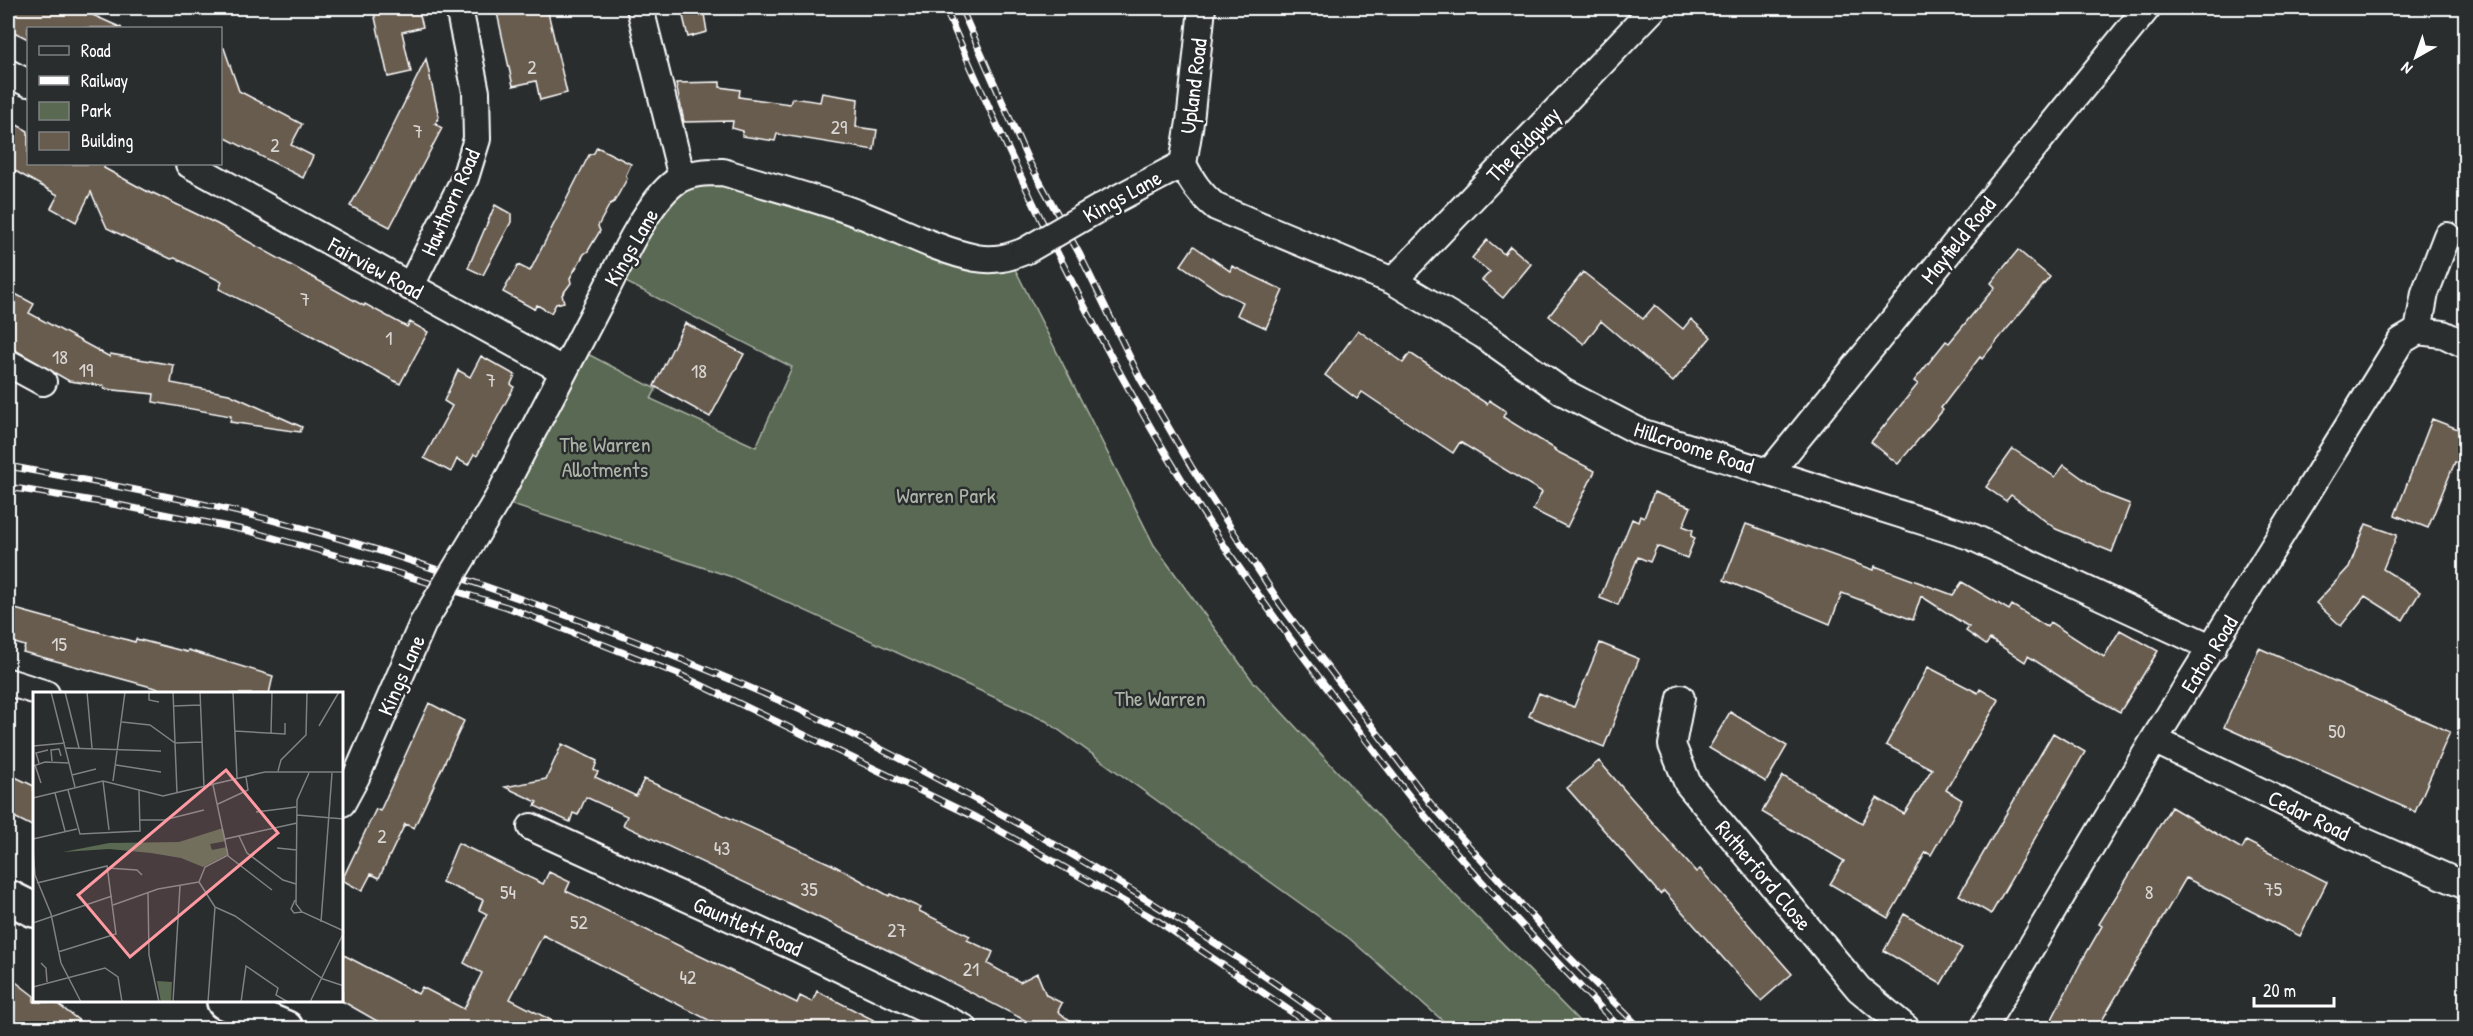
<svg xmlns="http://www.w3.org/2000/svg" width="2473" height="1036" font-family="'Patrick Hand',sans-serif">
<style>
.green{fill:#5a6952;stroke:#acb4a8;stroke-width:1.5}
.building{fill:#685c4f;stroke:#fff;stroke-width:1.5}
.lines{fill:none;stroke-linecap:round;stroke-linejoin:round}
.minor-casing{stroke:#fff;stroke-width:30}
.trunk-casing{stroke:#fff;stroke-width:38}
.minor{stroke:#2a2d2e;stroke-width:26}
.trunk{stroke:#2a2d2e;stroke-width:33}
.rail-casing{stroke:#fff;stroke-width:7}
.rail{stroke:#2a2d2e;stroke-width:4.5;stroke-dasharray:14;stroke-linecap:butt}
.minor-bridge-casing{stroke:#fff;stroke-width:30;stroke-linecap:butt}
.minor-bridge{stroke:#2a2d2e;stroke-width:26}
.labels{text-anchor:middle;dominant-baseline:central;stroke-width:5;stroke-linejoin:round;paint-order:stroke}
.number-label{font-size:20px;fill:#d9d6d3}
.street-label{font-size:22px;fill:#fff;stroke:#2a2d2e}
.park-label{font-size:22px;fill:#acb4a8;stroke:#2a2d2e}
.inset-road{fill:none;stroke:#7f8182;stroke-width:1.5}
.view{fill:#ff9aa2;fill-opacity:0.15;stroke:#ff9aa2;stroke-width:3}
.inset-edge{fill:none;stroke:#fff;stroke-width:3}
</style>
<rect width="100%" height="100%" fill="#2a2d2e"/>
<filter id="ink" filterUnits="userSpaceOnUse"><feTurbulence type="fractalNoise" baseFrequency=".0167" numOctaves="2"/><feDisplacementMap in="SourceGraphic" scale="12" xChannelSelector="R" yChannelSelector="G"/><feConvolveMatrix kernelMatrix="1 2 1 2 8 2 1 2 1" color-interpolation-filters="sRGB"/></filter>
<g filter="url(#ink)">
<path class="green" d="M702,175L992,270L1015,269L1154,545L1252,680L1404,843L1586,1028H1451L1350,939L1046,721L732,577L497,500L576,348L656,389L651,399L756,447L792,367L614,276L660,203Z"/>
<path class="building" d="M8,8H77L122,28H28V39L8,29Z
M373,8H418L423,27L402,32L411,72L388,77Z
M496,8H547L567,93L540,100L536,81L513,86Z
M681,8H703L707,32L688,37Z
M224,48L239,91L302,124L291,145L313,156L303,178L220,135V49Z
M426,59L439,117L435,124L442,128L390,227L350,206L376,160Z
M720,82V87L740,90L739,97L790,104L792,98L820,102L822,93L858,99L856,127L877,130L874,150L777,134L775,141L742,136L743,131L732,128L733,121L684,122L676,83Z
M8,120L28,131V164H105L104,168L152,194L153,193L217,224L364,306L365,304L407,327L410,322L428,332L400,384L305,332L219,289L222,282L175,258L171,259L107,228L91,192L76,222L51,208L58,195L8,167Z
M597,147L631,164L626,175L627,179L614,202L610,204L598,226L600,231L588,251L584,254L570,278L571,283L562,295L564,302L556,304L551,313L537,305L534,309L503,292L518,265L530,271L589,155L594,153Z
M495,205L511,214V222L483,275L468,268Z
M1487,240L1504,254L1510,246L1531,264L1503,298L1482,280L1490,272L1472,258Z
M1194,246L1230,271L1232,266L1283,290L1266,328L1237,315L1243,302L1219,291L1181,265Z
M2018,250L2050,277L1982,359L1980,357L1941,408L1943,410L1898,464L1871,442L1918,384L1914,381L1946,341L1949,343L1995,287L1991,283Z
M1583,272L1643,319L1655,305L1683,329L1691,319L1711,337L1673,382L1601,321L1584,344L1549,316Z
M8,290L34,304L29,313L110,357V354L174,365L171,383L229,394L302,427L300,432L230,422L231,416L153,402L154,394L104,389V386L69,381L15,350L8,348Z
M685,323L744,354L710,417L654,386Z
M1358,330L1403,363L1410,353L1487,404L1489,400L1506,411L1503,417L1555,449L1554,450L1595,471L1567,527L1533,510L1542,492L1460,442L1453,453L1362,392L1357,399L1325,375Z
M481,356L515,375L511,384L514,387L477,456L474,454L468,465L457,459L451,472L424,458L452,406L444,401L458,370L470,377Z
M2432,419L2466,432V466L2455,462L2428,528L2395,515Z
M2013,449L2055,477L2064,465L2104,494L2130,504L2112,552L2056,529L2011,495L2006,501L1986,487Z
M1654,492L1691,507L1683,526L1693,530L1691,536L1695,538L1687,558L1657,546L1650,562L1638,557L1618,605L1600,598L1632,519L1638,522L1640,516L1644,518Z
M1746,524L1874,570L1875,566L1953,595L1962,582L2009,610L2012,605L2047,627L2050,622L2104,657L2120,630L2158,651L2120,712L2087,694L2028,656L2025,662L1990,639L1986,645L1966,631L1969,627L1921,596L1913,620L1842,593L1830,624L1724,580Z
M2366,524L2397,535L2383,569L2420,592L2403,620L2365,596L2341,626L2316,603L2349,567Z
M8,607L135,642L136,639L187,652L188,650L273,676L269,694H177L23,652L25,646L8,641Z
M1600,643L1639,659L1604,747L1529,716L1539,693L1574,707Z
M2259,648L2450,732L2415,812L2224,727Z
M1928,667L1978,693L1980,689L1999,700L1946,790L1962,800L1931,855L1926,852L1888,918L1830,884L1844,861L1762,812L1783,776L1862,823L1877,798L1904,814L1932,769L1886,745Z
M429,703L464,721L414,828L405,824L379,878L371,874L362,891L342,880L376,809L380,811Z
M1730,712L1787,746L1766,782L1709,748Z
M2053,733L2085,752L1991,914L1959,895Z
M562,744L597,761L594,770L598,772L595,777L636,796L644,779L833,865L889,896L890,894L921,908L919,911L970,936L967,940L993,952L988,964L1020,982L1037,973L1046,995L1062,1003L1058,1011L1079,1029H1042L898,955L623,825L627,816L586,797L578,815L573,813L570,822L535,806L537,802L505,787L546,779Z
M1599,761L1696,872L1700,869L1792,974L1761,1001L1664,891L1660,894L1567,788Z
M13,776L34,786V827L8,814V789Z
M2171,807L2242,849L2246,841L2327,882L2300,936L2186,878L2097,1029H2047L2080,964L2102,926L2099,924Z
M458,843L543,884L549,872L570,882L566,891L797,1003L800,996L812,1002L817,991L891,1029H726L543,935L510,999L568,1029H391L342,1001V954L418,994L422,987L464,1009L482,973L464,963L487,914L479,910L483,900L442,882Z
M1904,914L1962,948L1941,984L1884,951Z
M8,976L34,996V1002H55L90,1029H8Z"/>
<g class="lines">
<defs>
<path id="minor" d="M640,8L682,178
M8,73L28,83
M189,164L564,371
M1183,164C1192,182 1200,194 1216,207L1393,281L1483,335L1563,392L1640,432L1970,536L2213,648
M1183,164L1190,122L1202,8
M1103,206L1183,164
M1393,281L1654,8
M410,287L465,178L477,139L476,92L459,8
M2418,331L2425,293L2447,236
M8,363L43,382
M1770,472L2147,8
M497,500C531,434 566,368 600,302C616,270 647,202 675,182C689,172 706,172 723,172C765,185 809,196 851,211C892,225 932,249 976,258C994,261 1008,258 1025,251
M8,682L46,694
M1681,698L1672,745L1688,784L1859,989L1906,1028
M2154,740L2361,840L2466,886
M342,803L356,777L423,623
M531,827L799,949L964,1028
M1983,1028L2154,740L2401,341L2418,331L2443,334L2466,345"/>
<path id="trunk" d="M8,897L34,910
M224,1002L286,1028"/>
</defs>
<use href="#minor" class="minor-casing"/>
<use href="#trunk" class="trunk-casing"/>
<use href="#minor" class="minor"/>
<use href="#trunk" class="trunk"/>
<defs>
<path id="rail" d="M945,8C1015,169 1091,333 1184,483C1229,557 1281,627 1333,696C1365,739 1397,782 1431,823C1491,895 1556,961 1620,1028
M961,8L1028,160L1080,255L1140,378L1192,468L1281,605L1431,804L1567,955L1640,1028
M8,466C101,483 195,500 287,524C365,544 442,571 518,598C614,632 710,669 803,711C872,743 939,779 1005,816C1120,881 1232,950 1338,1028
M8,487L118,505L249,531L378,567L507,607L678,674L983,821L1158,921L1315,1028"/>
</defs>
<use href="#rail" class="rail-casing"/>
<use href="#rail" class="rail"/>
<defs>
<path id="minor-bridge" d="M1025,251L1103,206
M423,623L497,500"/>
</defs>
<use href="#minor-bridge" class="minor-bridge-casing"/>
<use href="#minor-bridge" class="minor-bridge"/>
</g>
</g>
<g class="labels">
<g class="number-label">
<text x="532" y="66">2</text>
<text x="839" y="126">29</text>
<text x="418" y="130">7</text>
<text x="275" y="144">2</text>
<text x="305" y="298">7</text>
<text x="389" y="337">1</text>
<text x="60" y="356">18</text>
<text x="86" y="369">19</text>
<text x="699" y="370">18</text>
<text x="491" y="379">7</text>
<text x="59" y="643">15</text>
<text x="2337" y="730">50</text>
<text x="382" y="835">2</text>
<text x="722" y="847">43</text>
<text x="809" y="888">35</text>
<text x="2273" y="888">75</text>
<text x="508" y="891">54</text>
<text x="2149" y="891">8</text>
<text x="579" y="921">52</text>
<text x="897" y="929">27</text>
<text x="971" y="968">21</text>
<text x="688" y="976">42</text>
</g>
<g class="street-label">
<text transform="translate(1193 86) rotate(-83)">Upland Road</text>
<text transform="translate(1523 144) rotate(-46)">The Ridgway</text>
<text transform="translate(1122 196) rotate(-29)">Kings Lane</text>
<text transform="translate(450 202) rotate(-66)">Hawthorn Road</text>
<text transform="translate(1958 240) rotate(-51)">Mayfield Road</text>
<text transform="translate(631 247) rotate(-60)">Kings Lane</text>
<text transform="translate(376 268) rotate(29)">Fairview Road</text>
<text transform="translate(1694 447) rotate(18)">Hillcroome Road</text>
<text transform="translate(2209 654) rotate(-58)">Eaton Road</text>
<text transform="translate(401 675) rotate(-66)">Kings Lane</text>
<text transform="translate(2309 815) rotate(26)">Cedar Road</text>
<text transform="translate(1764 875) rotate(50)">Rutherford Close</text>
<text transform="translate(748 926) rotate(24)">Gauntlett Road</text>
</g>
<g class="park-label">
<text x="605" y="444">The Warren<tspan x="605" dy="25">Allotments</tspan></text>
<text x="946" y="495">Warren Park</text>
<text x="1160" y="698">The Warren</text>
</g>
</g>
<g transform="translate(33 692)">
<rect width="310" height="310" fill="#2a2d2e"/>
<path d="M190,136L193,149L177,152L179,158L194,155L195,162L170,175L148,166L118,161L76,157L30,160L76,151L146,150ZM124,289L139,290L138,310H128Z" fill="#5a6952"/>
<path class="inset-road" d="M18,0L42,95M32,0L46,56M54,0L59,56M116,0V8L126,10M140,0L144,101M167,0L171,95M200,0L204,86M140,14L168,13M89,30L117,33L142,51L169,50M286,34L306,0M202,39L252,42V31M238,41L239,0M0,54L32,51M33,56L128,59M19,69L18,58L26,57L28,64M6,71L3,61L15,58M2,73L8,91M83,73L128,80M0,74L12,70L36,71M245,79L248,68L273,43L274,0M276,81L264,108L263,212L269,220L311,239M39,83L63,77M70,89L76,138M80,89L92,0M35,98L47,142L107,139L106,98M22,101L32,139M0,106L70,89L130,104L232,80H311M185,112L215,98L213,85M223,120L263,115M264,123L311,127M107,128H131L171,118M206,144L214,161L250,188L263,192M0,147L44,137M192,147L264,131M244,156L264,158M0,157L2,183L18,222L28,271L48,310M195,164L239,198M74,176L104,178L109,183M166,190L182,215L175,310M166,190L172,175L195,163L180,93M4,191L74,174L83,242L25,260M115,201L116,263L126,310M262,208L258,217L261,221L269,220M80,213L125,197L166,190M182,215L202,224L290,287L311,294M288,230L299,81M0,231L79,204M8,271L13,276L14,290M0,295L72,276L85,285L89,310M140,310L147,194M208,310L213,274L245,296L243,303L255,310M277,310L311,240"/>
<path class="view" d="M193,78L245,141L97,265L45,203Z"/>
<rect width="310" height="310" class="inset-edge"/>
</g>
<rect width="2473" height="1036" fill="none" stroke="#2a2d2e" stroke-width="30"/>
<rect x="15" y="15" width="2443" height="1006" fill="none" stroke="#fff" stroke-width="2" filter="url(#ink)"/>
<rect x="27" y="27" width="195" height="138" fill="#2a2d2e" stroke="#7f8182" stroke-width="1.5"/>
<rect x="39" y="46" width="30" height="9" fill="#2a2d2e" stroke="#7f8182" stroke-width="1.5"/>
<text x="81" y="57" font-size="18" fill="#ffffff">Road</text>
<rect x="39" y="76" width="30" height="9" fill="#ffffff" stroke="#7f8182" stroke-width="1.5"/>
<text x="81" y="87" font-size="18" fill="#ffffff">Railway</text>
<rect x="39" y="102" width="30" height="18" fill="#5a6952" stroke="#7f8182" stroke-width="1.5"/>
<text x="81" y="117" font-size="18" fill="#ffffff">Park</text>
<rect x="39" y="132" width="30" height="18" fill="#685c4f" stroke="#7f8182" stroke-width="1.5"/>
<text x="81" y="147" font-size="18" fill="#ffffff">Building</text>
<g transform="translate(2416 57) rotate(220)" stroke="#2a2d2e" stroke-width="4.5" paint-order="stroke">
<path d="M0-4.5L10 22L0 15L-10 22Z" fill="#ffffff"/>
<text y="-9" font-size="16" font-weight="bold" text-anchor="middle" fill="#ffffff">N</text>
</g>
<path d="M2254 997v9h80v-9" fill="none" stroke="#ffffff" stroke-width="3"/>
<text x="2263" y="997" font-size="18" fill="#ffffff" stroke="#2a2d2e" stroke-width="4.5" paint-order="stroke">20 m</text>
</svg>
